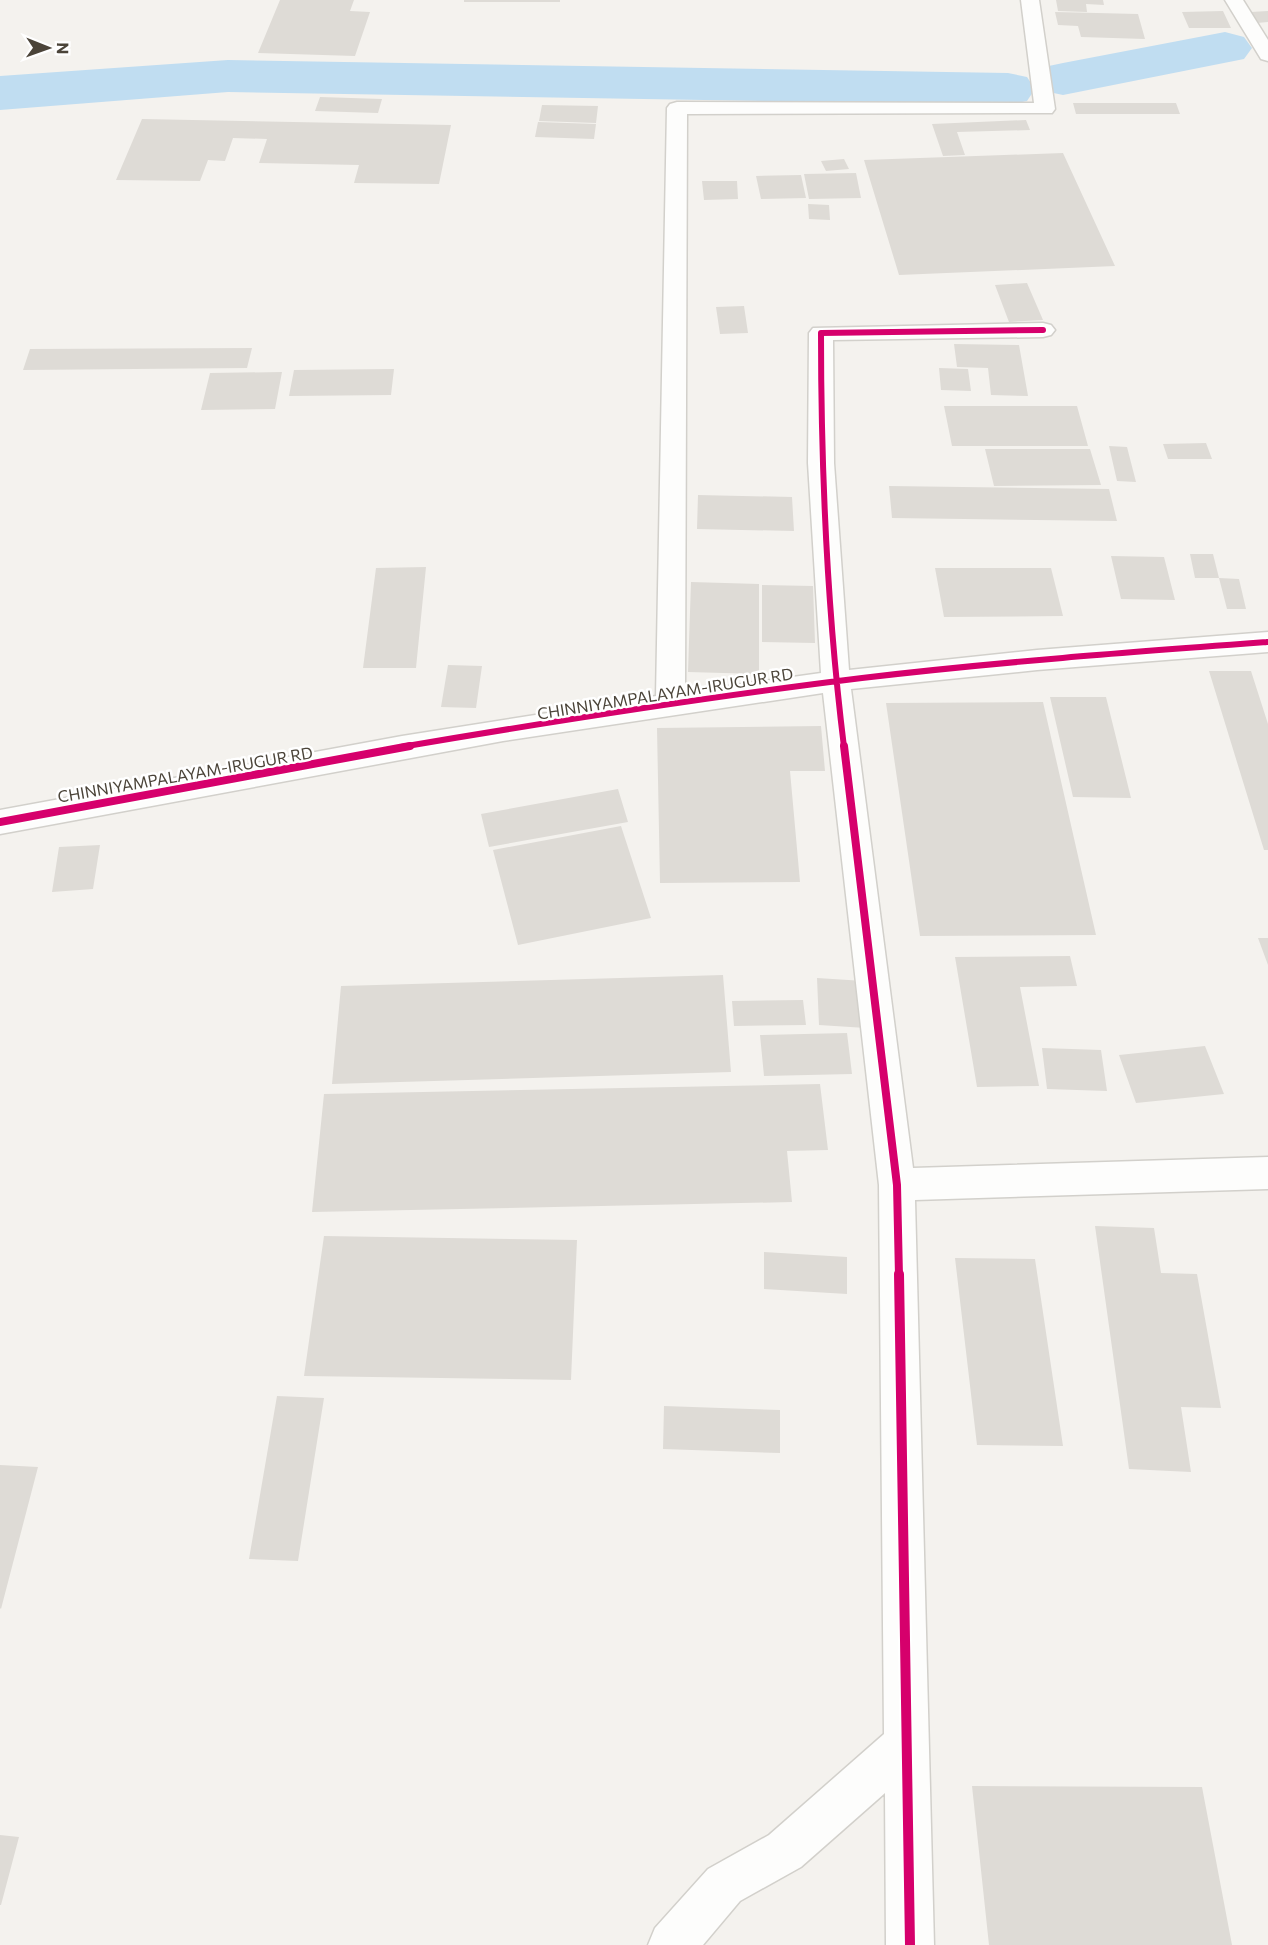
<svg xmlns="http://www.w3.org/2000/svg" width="1268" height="1945" font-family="Commissioner,sans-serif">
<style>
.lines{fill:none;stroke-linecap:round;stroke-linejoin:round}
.river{fill:#c0ddf1;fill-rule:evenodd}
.building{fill:#dedbd6}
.street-casing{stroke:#d2d0cb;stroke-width:3}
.street{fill:#fdfdfc;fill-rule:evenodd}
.cycleway-far3-casing{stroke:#fff;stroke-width:7}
.cycleway-far2-casing{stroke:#fff;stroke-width:9}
.cycleway-far1-casing{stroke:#fff;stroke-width:11}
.cycleway-casing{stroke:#fff;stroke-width:14}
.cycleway-far3{stroke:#d6006c;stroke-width:4.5}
.cycleway-far2{stroke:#d6006c;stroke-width:6}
.cycleway-far1{stroke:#d6006c;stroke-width:8}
.cycleway{stroke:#d6006c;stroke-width:10}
.labels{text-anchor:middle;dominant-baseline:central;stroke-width:5;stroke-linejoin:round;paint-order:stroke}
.street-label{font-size:16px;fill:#4b4439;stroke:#fff}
</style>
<rect width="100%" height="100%" fill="#f4f2ee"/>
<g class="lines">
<path class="river" d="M1225,32L1244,37L1252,48L1244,59L1063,95L1044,91L1036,79L1044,67L1063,63Z
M228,60L1008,73L1027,77L1035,89L1027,101L1008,105L228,92L0,110V76Z"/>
</g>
<path class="building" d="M280,0H354L350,11L370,12L355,56L258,53Z
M464,0H560V2H464Z
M1056,0H1103L1104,5L1086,4L1087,12L1058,11Z
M1223,11L1231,28H1189L1182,12Z
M1268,11V22L1257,23L1251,12Z
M1055,12L1138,14L1145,39L1081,37L1078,26L1058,25Z
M320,97L382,99L378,113L315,111Z
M1073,103H1176L1180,114H1076Z
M542,105L598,106L596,123L539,121Z
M142,119L451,125L439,184L354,183L359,165L259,163L267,139L233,138L225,161L208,160L200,181L116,180Z
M1026,120L1030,130L957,132L965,155L943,156L932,124Z
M538,122L596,124L594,139L535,137Z
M1063,153L1115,266L899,275L864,160Z
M844,159L849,169L826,171L821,161Z
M856,173L861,198L809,199L804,174Z
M801,175L806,198L761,199L756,176Z
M702,181H737L738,199L704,200Z
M808,204L829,205L830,220L809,219Z
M1027,283L1043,320L1009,322L995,285Z
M744,306L748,333L720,334L716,307Z
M954,344L1019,345L1028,396L991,395L988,368L957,367Z
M252,348L247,368L23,370L30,349Z
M939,368L968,369L971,391L941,390Z
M394,369L391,395L289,396L294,370Z
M282,372L275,409L201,410L210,373Z
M944,406H1077L1088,446H952Z
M1206,443L1212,459H1168L1163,444Z
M1109,446L1127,447L1136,482L1117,481Z
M985,449H1090L1101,485L994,486Z
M889,486L1109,489L1117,521L892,518Z
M698,495L792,497L794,531L697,529Z
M1190,554H1213L1219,578H1195Z
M1111,556L1164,557L1175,600L1121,599Z
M426,567L416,668H363L376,568Z
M935,568H1051L1063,616L944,617Z
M1219,578L1239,579L1246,609H1227Z
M691,582L759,584V674L688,672Z
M762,585L813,586L815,643L762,642Z
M448,665L482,666L476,708L441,707Z
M1209,671H1251L1268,724V850H1264Z
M1050,697H1106L1131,798L1073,797Z
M1043,702L1096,935L920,936L886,703Z
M821,726L825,771H790L800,882L660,883L657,728Z
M618,789L628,822L489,847L481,814Z
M621,826L651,918L518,945L493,850Z
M100,845L93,889L52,892L59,847Z
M1258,938H1268V965Z
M1070,956L1077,986L1020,987L1039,1086L977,1087L955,957Z
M723,975L731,1072L332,1084L341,986Z
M817,978L864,981L866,1028L819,1025Z
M803,1000L806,1025L734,1026L732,1001Z
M847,1033L852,1074L764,1076L760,1035Z
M1205,1046L1224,1094L1136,1103L1119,1055Z
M1042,1048L1101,1050L1107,1091L1047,1089Z
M820,1084L828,1150L787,1151L792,1202L312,1212L324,1094Z
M1095,1226L1154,1228L1161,1273L1197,1274L1221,1408L1181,1407L1191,1472L1129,1469Z
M324,1236L577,1240L571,1380L304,1376Z
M764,1252L847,1257V1294L764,1289Z
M955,1258L1035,1259L1063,1446L977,1445Z
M277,1396L324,1398L298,1561L249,1559Z
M664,1406L780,1410V1453L663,1449Z
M0,1465L38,1467L1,1609L0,1608Z
M972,1786L1202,1787L1232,1945H989Z
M0,1835L19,1837L1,1905H0Z"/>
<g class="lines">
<defs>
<path id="street" d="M1021,0H1039L1055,109L1052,113L687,114L685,692L821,673L808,463L809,333L813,328L1043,323L1051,325L1055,330L1051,335L1043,337L833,340L834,463L849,670L1037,650L1268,632V652L1037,670L851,689L913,1168L1268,1157V1189L915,1200L934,1945H886L885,1793L801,1867L740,1901L703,1945H648L655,1928L708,1869L769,1835L884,1734L879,1185L823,693L503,741L0,834V810L402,736L656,696L667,108L670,104L677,102L1034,103Z
M1225,0H1243L1268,40V61L1261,59Z"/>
</defs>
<use href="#street" class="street-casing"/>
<use href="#street" class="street"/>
<defs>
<path id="cycleway-far3" d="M1040,330H1043"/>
<path id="cycleway-far2" d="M401,747C554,721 708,697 862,678C997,662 1133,652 1268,642
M844,747C827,610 821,472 821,333L1043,330"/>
<path id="cycleway-far1" d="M844,746L897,1185L899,1276
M0,822L410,746"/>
<path id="cycleway" d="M899,1274L910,1945"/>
</defs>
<use href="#cycleway-far3" class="cycleway-far3-casing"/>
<use href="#cycleway-far2" class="cycleway-far2-casing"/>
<use href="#cycleway-far1" class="cycleway-far1-casing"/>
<use href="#cycleway" class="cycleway-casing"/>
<use href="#cycleway-far3" class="cycleway-far3"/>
<use href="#cycleway-far2" class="cycleway-far2"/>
<use href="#cycleway-far1" class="cycleway-far1"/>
<use href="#cycleway" class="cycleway"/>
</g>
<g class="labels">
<g class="street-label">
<text transform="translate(665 693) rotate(-9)">CHINNIYAMPALAYAM-IRUGUR RD</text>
<text transform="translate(185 774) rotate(-10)">CHINNIYAMPALAYAM-IRUGUR RD</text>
</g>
</g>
<g transform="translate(48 48) rotate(91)" stroke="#ffffff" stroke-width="4.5" paint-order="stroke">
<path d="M0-4.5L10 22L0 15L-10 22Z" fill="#4b4439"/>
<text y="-9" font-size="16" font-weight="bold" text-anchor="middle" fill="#4b4439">N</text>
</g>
</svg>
